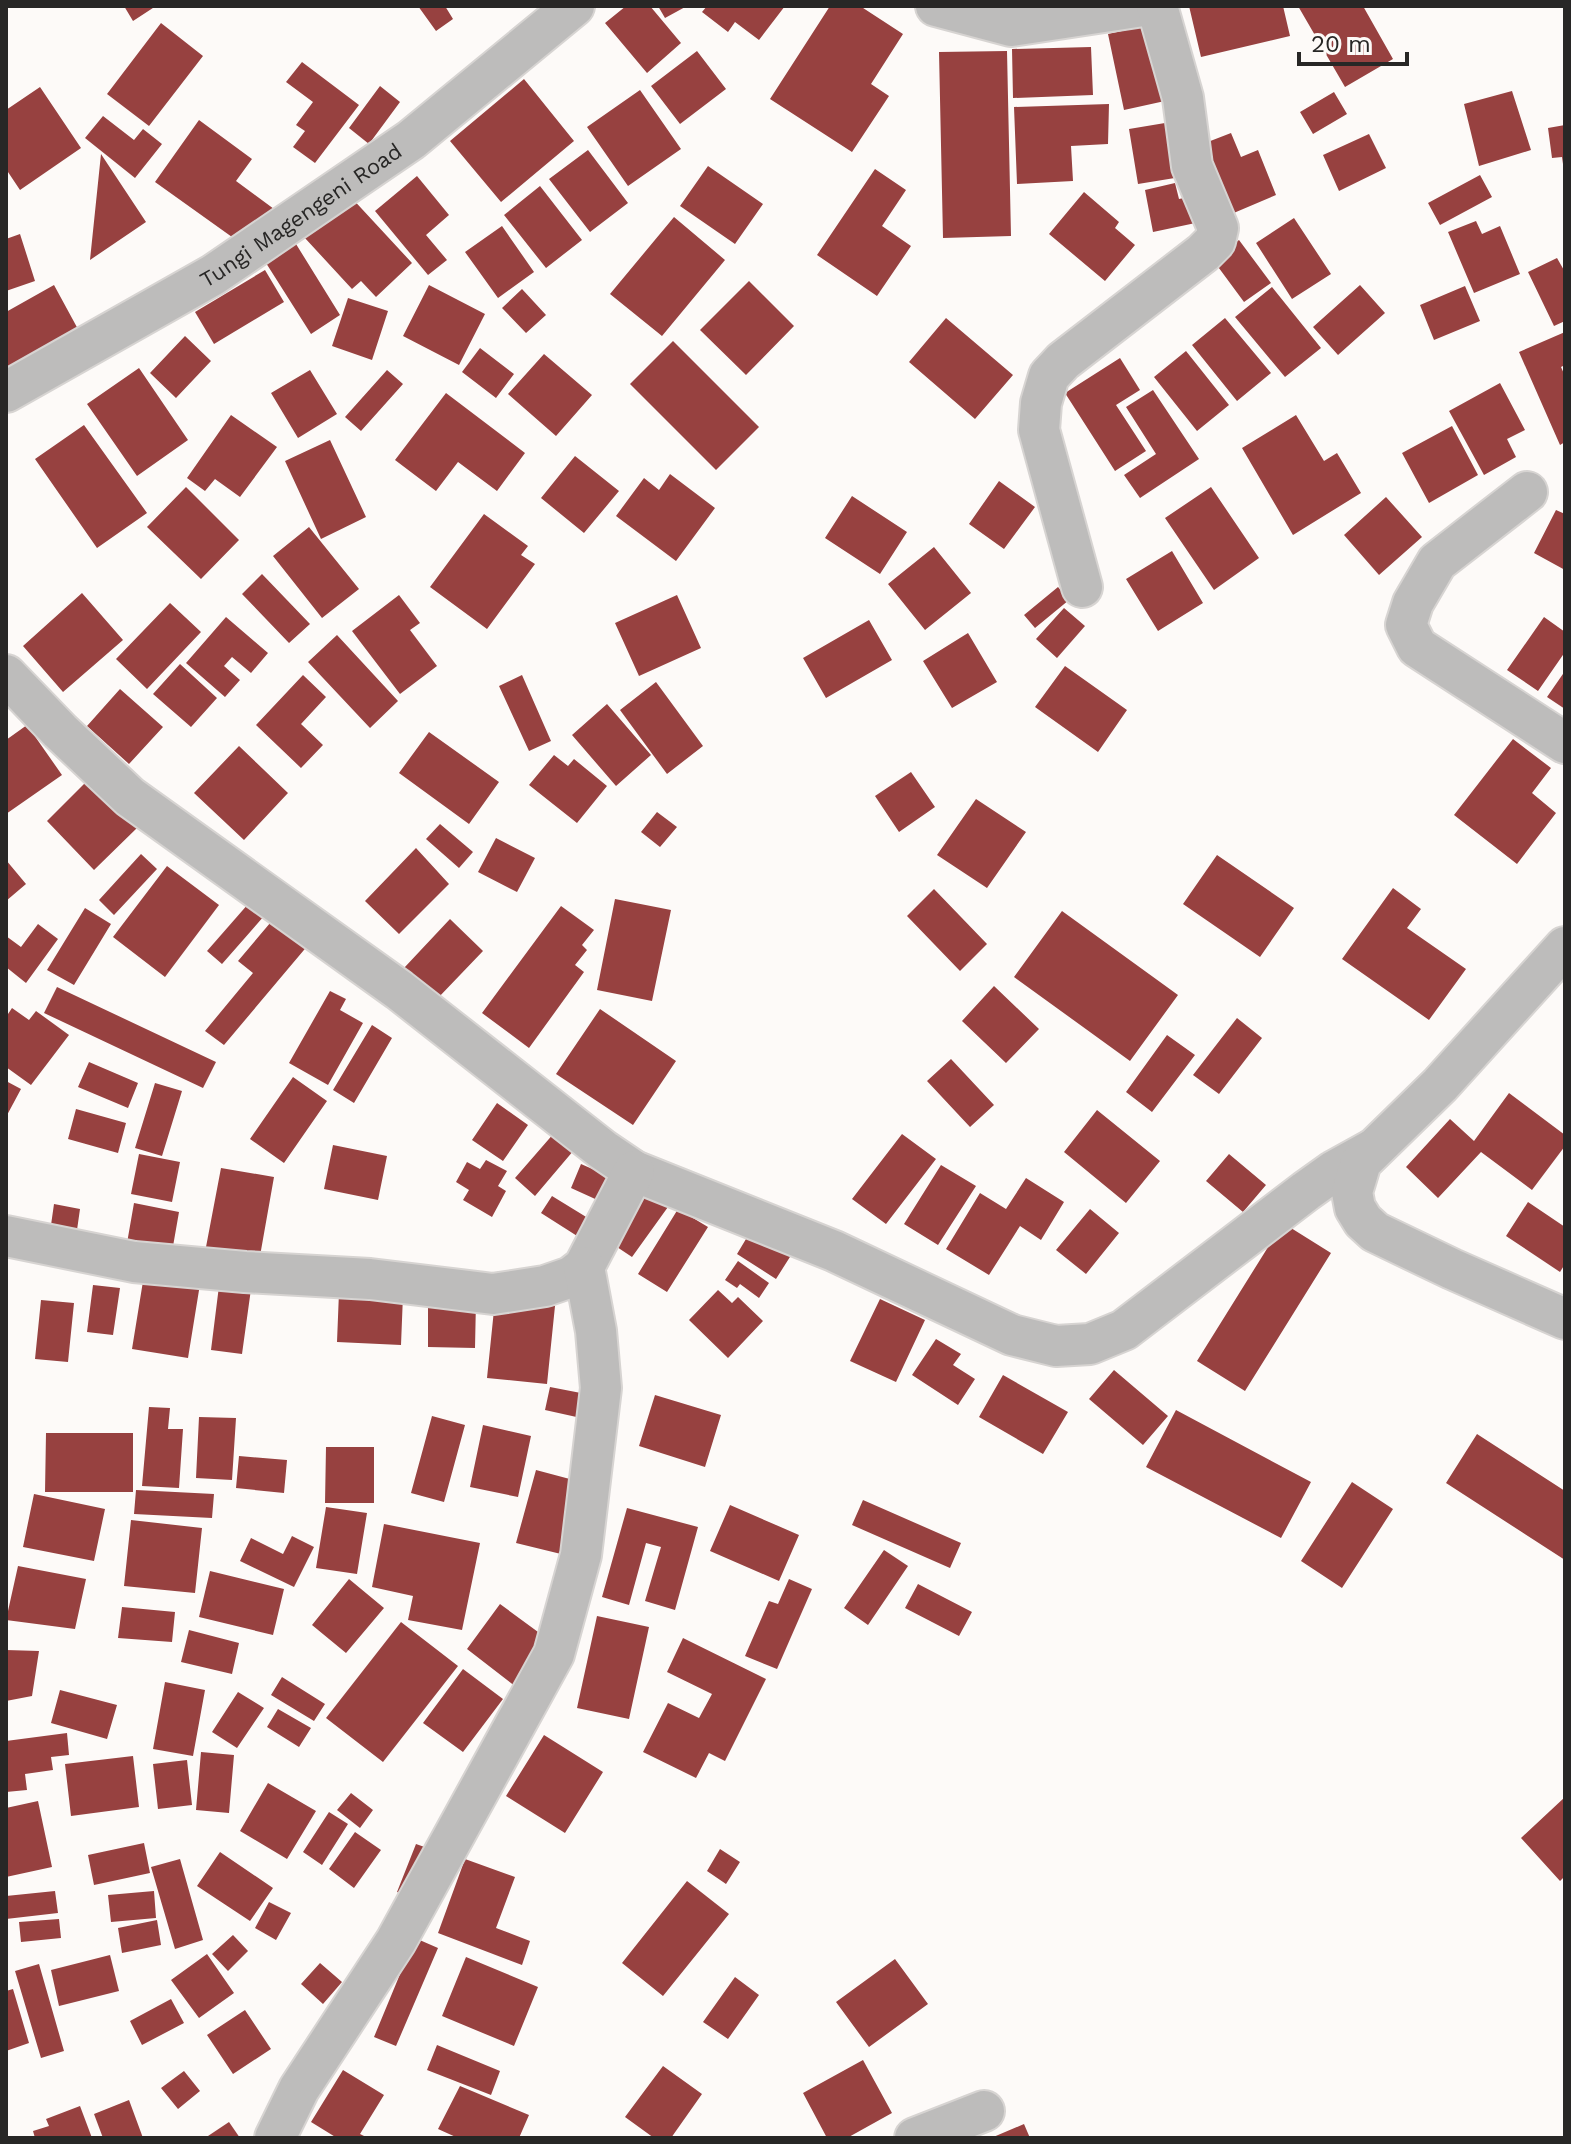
<svg xmlns="http://www.w3.org/2000/svg" width="1571" height="2144" font-family="'Work Sans',sans-serif">
<style>
.building{fill:#974140}
.lines{fill:none;stroke-linecap:round;stroke-linejoin:round}
.minor-casing{stroke:#d7d4d2;stroke-width:44}
.minor{stroke:#bdbcbb;stroke-width:40}
.labels{text-anchor:middle;dominant-baseline:central;stroke-width:8;stroke-linejoin:round;paint-order:stroke}
.street-label{font-size:22px;fill:#282726;stroke:#fdfaf8}
</style>
<rect width="100%" height="100%" fill="#fdfaf8"/>
<path class="building" d="M124,6H156L133,21Z
M418,6H445L453,19L436,31Z
M626,6H650L681,43L647,73L605,23Z
M658,6H687L665,18Z
M707,6H785L759,40L735,22L728,32L702,12Z
M830,6H860L903,34L871,84L889,96L852,152L770,99Z
M1189,6H1283L1290,36L1201,57Z
M1298,6H1363L1393,59L1345,87Z
M161,23L203,56L149,126L107,94Z
M1159,23L1174,99L1124,110L1108,34Z
M1091,47L1093,95L1013,98L1012,49Z
M697,51L726,89L680,124L651,86Z
M1007,51L1011,236L943,238L939,52Z
M302,62L359,105L315,163L293,147L305,131L296,125L313,102L286,82Z
M524,79L574,141L501,202L450,141Z
M380,86L400,102L369,144L349,128Z
M40,87L81,148L20,190L6,169V110Z
M640,90L681,149L628,186L587,127Z
M1512,91L1531,150L1479,166L1464,104Z
M1334,92L1347,114L1313,134L1300,112Z
M1109,104L1108,144L1071,146L1073,181L1017,184L1014,107Z
M103,116L134,140L143,129L162,144L135,178L85,138Z
M199,120L252,159L236,181L274,209L246,247L155,182Z
M1177,121L1187,176L1138,184L1129,129Z
M1565,125V164H1563L1562,157L1552,158L1548,128Z
M1231,133L1241,157L1258,150L1276,195L1229,215L1200,145Z
M1369,134L1386,168L1339,191L1323,155Z
M588,150L628,203L590,232L549,179Z
M101,154L146,222L90,260Z
M708,166L763,204L735,244L680,206Z
M875,169L906,190L882,226L911,246L877,296L817,255Z
M1480,175L1492,197L1440,225L1428,203Z
M417,176L449,215L426,235L447,260L428,275L375,211Z
M1175,183L1179,199L1199,195L1205,221L1153,232L1145,190Z
M540,186L582,240L546,268L504,215Z
M1084,192L1119,222L1115,228L1135,245L1105,281L1049,234Z
M349,195L412,263L376,297L361,281L352,289L304,237Z
M674,217L725,260L662,336L610,294Z
M1294,218L1331,274L1292,299L1256,243Z
M1476,221L1482,234L1500,226L1520,274L1474,293L1448,232Z
M502,226L534,272L498,298L465,252Z
M20,234L35,281L6,291V239Z
M1239,240L1271,283L1244,302L1213,260Z
M296,244L340,315L311,334L266,263Z
M1557,258L1565,272V321L1554,326L1528,272Z
M265,270L284,302L214,344L195,312Z
M749,281L794,326L746,375L700,330Z
M54,285L79,331L6,372V312Z
M429,285L485,314L459,365L403,336Z
M1360,285L1385,313L1338,355L1313,327Z
M1465,286L1480,321L1434,340L1420,305Z
M1272,287L1321,348L1285,377L1235,317Z
M522,289L546,315L526,333L502,308Z
M348,298L388,311L372,360L332,346Z
M946,318L1013,375L975,419L909,362Z
M1225,318L1271,373L1237,401L1192,345Z
M1565,332V365L1561,367L1565,376V442L1560,445L1519,352Z
M185,336L211,361L176,398L150,373Z
M673,341L759,427L716,470L630,384Z
M480,348L514,374L496,398L462,372Z
M1186,351L1229,405L1197,431L1154,377Z
M544,354L592,395L556,436L508,394Z
M1120,358L1140,390L1116,405L1146,451L1115,471L1065,393Z
M139,368L188,440L137,476L87,404Z
M310,370L337,414L298,438L271,393Z
M387,370L403,384L361,431L345,417Z
M1500,383L1525,430L1507,439L1516,457L1484,475L1449,411Z
M1153,390L1199,459L1140,498L1124,475L1156,454L1126,407Z
M446,393L525,453L497,491L458,462L436,491L395,460Z
M231,415L277,447L240,497L215,479L205,491L187,478Z
M1296,415L1324,461L1337,453L1361,493L1293,535L1242,448Z
M84,425L147,513L97,548L35,459Z
M1452,426L1478,475L1429,503L1402,453Z
M330,440L366,517L321,539L285,461Z
M575,456L619,491L584,533L541,498Z
M670,474L715,508L676,561L616,516L644,478L659,490Z
M999,481L1035,507L1004,549L969,524Z
M186,487L239,540L201,579L147,527Z
M1211,487L1259,558L1214,590L1165,518Z
M852,496L907,532L880,574L825,538Z
M1386,497L1422,537L1379,575L1344,535Z
M1556,510L1565,514V570L1534,553Z
M484,514L528,546L521,555L535,564L487,629L430,587Z
M309,527L359,589L322,618L273,556Z
M934,547L971,593L925,630L888,584Z
M1172,551L1203,603L1158,631L1126,579Z
M262,574L310,624L289,643L242,594Z
M1058,587L1069,600L1035,628L1024,615Z
M82,593L123,640L63,692L23,646Z
M399,595L420,623L410,630L437,666L400,694L352,631Z
M677,595L701,648L639,676L615,623Z
M170,603L201,632L147,689L116,659Z
M1064,608L1085,626L1057,658L1036,639Z
M226,617L268,653L251,673L232,657L224,666L240,680L225,697L186,663Z
M1544,617L1565,632V652L1538,691L1507,670Z
M869,620L892,660L826,698L803,658Z
M968,633L997,682L952,708L923,661Z
M337,635L398,701L370,728L308,662Z
M180,664L217,698L191,727L153,694Z
M1065,666L1127,710L1098,752L1035,707Z
M1565,671V709L1547,697Z
M303,675L326,697L301,724L323,745L301,768L256,725Z
M522,675L551,741L529,751L499,686Z
M656,682L703,746L667,774L620,710Z
M120,689L163,727L129,764L87,726Z
M607,704L651,755L616,786L572,735Z
M27,725L62,775L6,814V740Z
M429,732L499,782L469,824L399,773Z
M1513,739L1551,768L1532,793L1556,813L1517,864L1454,815Z
M239,746L288,793L244,840L194,793Z
M554,755L568,766L574,759L607,786L577,823L529,785Z
M911,772L935,807L899,832L875,796Z
M90,778L138,827L94,870L47,821Z
M976,799L1026,832L987,888L937,855Z
M657,812L677,827L660,847L641,832Z
M440,824L473,852L459,868L426,839Z
M496,838L535,858L517,892L478,872Z
M416,848L449,884L399,934L365,901Z
M141,854L157,869L114,915L99,900Z
M1217,855L1294,908L1260,957L1183,904Z
M6,860L26,884L6,901Z
M167,866L219,905L165,977L113,937Z
M1393,888L1421,909L1407,928L1466,969L1429,1020L1342,959Z
M934,889L987,944L960,971L907,916Z
M615,899L671,910L652,1001L597,990Z
M249,903L264,916L222,964L207,951Z
M561,906L594,930L582,945L587,950L575,965L584,972L529,1048L482,1013Z
M85,908L111,924L74,985L47,970Z
M1062,911L1178,995L1130,1061L1014,977Z
M276,916L309,944L224,1045L205,1031L253,973L238,961Z
M450,919L483,951L437,999L404,968Z
M38,924L58,939L26,983L6,967V936L21,947Z
M994,986L1039,1029L1006,1063L962,1021Z
M57,987L216,1062L203,1088L44,1013Z
M330,991L346,999L340,1010L363,1023L328,1085L289,1063Z
M12,1008L29,1020L36,1011L69,1035L31,1085L6,1067V1017Z
M600,1009L676,1061L633,1125L556,1074Z
M1237,1018L1262,1038L1219,1094L1193,1075Z
M372,1025L392,1038L354,1103L333,1090Z
M1167,1035L1195,1055L1152,1112L1126,1092Z
M951,1059L994,1105L970,1127L927,1081Z
M89,1062L138,1083L128,1108L78,1087Z
M293,1077L327,1101L284,1163L250,1139Z
M6,1081L21,1089L6,1117Z
M155,1083L182,1091L162,1156L135,1148Z
M1509,1093L1565,1135V1146L1532,1190L1481,1152L1438,1198L1406,1167L1450,1119L1474,1141Z
M497,1103L528,1125L503,1161L472,1140Z
M76,1109L126,1123L118,1153L68,1139Z
M1097,1110L1160,1161L1126,1203L1064,1152Z
M555,1132L574,1150L535,1196L515,1178Z
M902,1134L936,1159L886,1224L852,1199Z
M333,1145L387,1156L378,1200L324,1189Z
M139,1154L180,1162L172,1202L131,1194Z
M1229,1154L1266,1185L1243,1212L1206,1181Z
M486,1160L507,1171L498,1186L506,1191L492,1217L463,1200L469,1190L456,1182L467,1162L480,1169Z
M581,1164L615,1179L604,1203L571,1188Z
M941,1165L976,1186L938,1245L904,1224Z
M221,1168L274,1177L260,1256L206,1247Z
M1026,1178L1064,1202L1041,1240L1020,1226L989,1275L946,1249L980,1193L1006,1209Z
M652,1185L673,1200L632,1257L611,1243Z
M552,1196L596,1223L585,1241L541,1213Z
M1528,1202L1565,1227V1264L1560,1272L1506,1236Z
M134,1203L179,1212L172,1252L127,1243Z
M54,1204L80,1209L77,1230L51,1225Z
M678,1209L708,1227L667,1292L638,1274Z
M1090,1209L1119,1233L1086,1274L1056,1250Z
M1283,1223L1331,1253L1245,1391L1197,1361Z
M755,1224L795,1249L776,1279L737,1254Z
M738,1261L769,1283L759,1298L740,1284L737,1288L725,1280Z
M144,1275L200,1284L188,1358L132,1349Z
M93,1285L120,1288L113,1335L87,1332Z
M219,1286L251,1289L242,1354L211,1350Z
M718,1290L732,1303L738,1297L763,1321L728,1358L689,1320Z
M339,1292L403,1295L401,1345L337,1342Z
M880,1299L925,1320L896,1382L850,1361Z
M41,1300L74,1303L68,1362L35,1359Z
M428,1300H476L475,1348L428,1347Z
M495,1300L555,1306L547,1384L487,1378Z
M936,1339L961,1354L953,1365L975,1379L958,1405L912,1375Z
M1114,1370L1168,1416L1143,1445L1089,1399Z
M1003,1375L1068,1412L1043,1454L979,1417Z
M550,1387L586,1394L581,1418L545,1410Z
M655,1395L721,1415L705,1467L639,1446Z
M149,1407L170,1408L168,1429H183L179,1488L142,1486Z
M1176,1410L1311,1482L1281,1538L1146,1467Z
M432,1416L465,1425L444,1502L411,1493Z
M199,1417L236,1418L232,1480L196,1478Z
M483,1425L531,1436L518,1497L470,1487Z
M46,1433H133V1492H45Z
M1477,1434L1565,1491V1560L1446,1483Z
M326,1447H374V1503H325Z
M239,1456L287,1460L284,1493L236,1488Z
M536,1470L581,1482L561,1554L516,1543Z
M1352,1482L1393,1509L1342,1588L1301,1561Z
M136,1490L214,1494L212,1518L134,1514Z
M34,1494L105,1509L94,1561L23,1547Z
M863,1500L961,1543L950,1568L852,1525Z
M730,1505L799,1535L779,1581L710,1551Z
M326,1507L367,1513L357,1574L316,1568Z
M627,1508L698,1527L675,1610L645,1601L661,1547L646,1543L629,1605L602,1597Z
M131,1520L202,1528L195,1593L124,1586Z
M384,1524L480,1543L462,1630L408,1620L413,1596L372,1587Z
M292,1536L314,1547L294,1587L240,1561L251,1538L283,1554Z
M884,1550L908,1566L868,1625L844,1608Z
M18,1566L86,1579L75,1629L6,1620Z
M210,1571L284,1589L273,1635L199,1617Z
M349,1579L384,1608L346,1653L312,1625Z
M789,1579L812,1589L777,1669L745,1656L769,1601L778,1604Z
M918,1584L972,1612L959,1636L905,1608Z
M500,1604L549,1640L524,1693L467,1649Z
M122,1607L175,1612L172,1642L118,1638Z
M597,1616L649,1627L629,1719L577,1708Z
M401,1622L458,1666L383,1762L326,1718Z
M189,1630L239,1643L232,1674L181,1662Z
M683,1638L766,1679L725,1761L709,1753L696,1778L643,1752L668,1703L699,1718L712,1694L667,1672Z
M6,1650L39,1651L32,1696L6,1701Z
M463,1669L503,1699L463,1752L423,1723Z
M282,1677L325,1704L314,1721L271,1695Z
M165,1682L205,1690L193,1756L153,1749Z
M60,1690L117,1705L107,1739L51,1723Z
M238,1692L264,1708L237,1748L212,1732Z
M278,1709L311,1728L299,1747L267,1727Z
M67,1733L69,1755L51,1757L53,1770L25,1774L27,1790L6,1792V1741Z
M544,1735L603,1772L565,1833L506,1796Z
M201,1752L234,1755L229,1813L196,1810Z
M133,1756L139,1807L71,1816L65,1764Z
M187,1760L192,1805L158,1809L153,1764Z
M268,1783L316,1811L287,1859L240,1831Z
M351,1793L373,1810L360,1828L337,1810Z
M1565,1797V1876L1560,1881L1521,1838Z
M38,1801L52,1867L6,1877V1808Z
M329,1812L348,1824L322,1865L303,1852Z
M355,1832L381,1850L354,1888L329,1869Z
M144,1843L150,1873L94,1885L88,1855Z
M416,1844L433,1850L414,1898L397,1892Z
M720,1849L740,1862L726,1884L707,1871Z
M220,1852L273,1888L250,1921L197,1886Z
M180,1859L203,1940L175,1949L151,1867Z
M465,1859L515,1877L496,1928L530,1941L522,1965L438,1933Z
M687,1881L729,1914L663,1996L622,1963Z
M55,1891L58,1913L6,1919V1896Z
M154,1891L156,1918L111,1922L108,1895Z
M269,1902L291,1913L276,1940L255,1928Z
M59,1919L61,1938L21,1942L19,1922Z
M157,1920L161,1945L122,1953L118,1928Z
M233,1935L248,1951L228,1971L212,1954Z
M415,1938L438,1948L396,2046L374,2037Z
M207,1954L234,1993L199,2018L171,1980Z
M110,1955L119,1991L59,2006L51,1970Z
M466,1957L538,1987L514,2046L442,2016Z
M895,1959L928,2004L869,2047L836,2002Z
M320,1963L342,1982L323,2004L301,1984Z
M39,1964L64,2051L41,2058L15,1971Z
M735,1977L759,1995L728,2039L703,2022Z
M13,1989L29,2043L6,2051V1991Z
M171,1999L184,2023L142,2045L130,2021Z
M245,2010L271,2049L233,2074L207,2035Z
M437,2045L500,2071L491,2095L427,2070Z
M863,2060L892,2113L847,2138H827L803,2093Z
M663,2066L702,2094L671,2138H654L625,2117Z
M343,2070L384,2095L360,2134L368,2138H337L311,2122Z
M184,2071L200,2091L178,2109L161,2088Z
M460,2086L529,2115L519,2138H458L438,2129Z
M129,2100L143,2138H103L94,2114Z
M80,2106L92,2138H35L33,2131L49,2126L46,2119Z
M229,2122L240,2138H205Z
M1024,2124L1030,2138H991Z"/>
<g class="lines">
<defs>
<g id="minor">
<path d="M936,6L1011,26L1143,6"/>
<path id="s1" d="M6,392L213,275L411,140L574,6"/>
<path d="M1527,492L1437,562L1413,603L1406,625L1417,647L1565,743"/>
<path d="M1082,587L1039,430L1041,403L1049,376L1063,361L1203,253L1215,241L1218,228L1192,166L1183,98L1157,6"/>
<path d="M6,675L60,731L130,797L399,990L603,1150L634,1171L834,1251L1012,1335L1056,1346L1090,1344L1124,1330L1306,1191L1334,1171L1372,1150"/>
<path d="M1565,947L1440,1085L1361,1162L1352,1192L1355,1208L1363,1221L1375,1232L1452,1269L1565,1319"/>
<path d="M6,1236L134,1262L245,1272L370,1279L493,1294L545,1286L571,1277L584,1267L634,1171"/>
<path d="M275,2138L299,2089L396,1941L554,1654L581,1555L601,1388L596,1331L584,1267"/>
<path d="M915,2138L984,2111"/>
</g>
</defs>
<use href="#minor" class="minor-casing"/>
<use href="#minor" class="minor"/>
</g>
<g class="labels">
<g class="street-label">
<text stroke="none"><textPath href="#s1" startOffset="344">Tungi Magengeni Road</textPath></text>
</g>
</g>
<rect width="1571" height="2144" fill="none" stroke="#282726" stroke-width="16"/>
<path d="M1299 52v12h108v-12" fill="none" stroke="#282726" stroke-width="4"/>
<text x="1311" y="52" font-size="24" fill="#282726" stroke="#fdfaf8" stroke-width="6" paint-order="stroke">20 m</text>
</svg>
